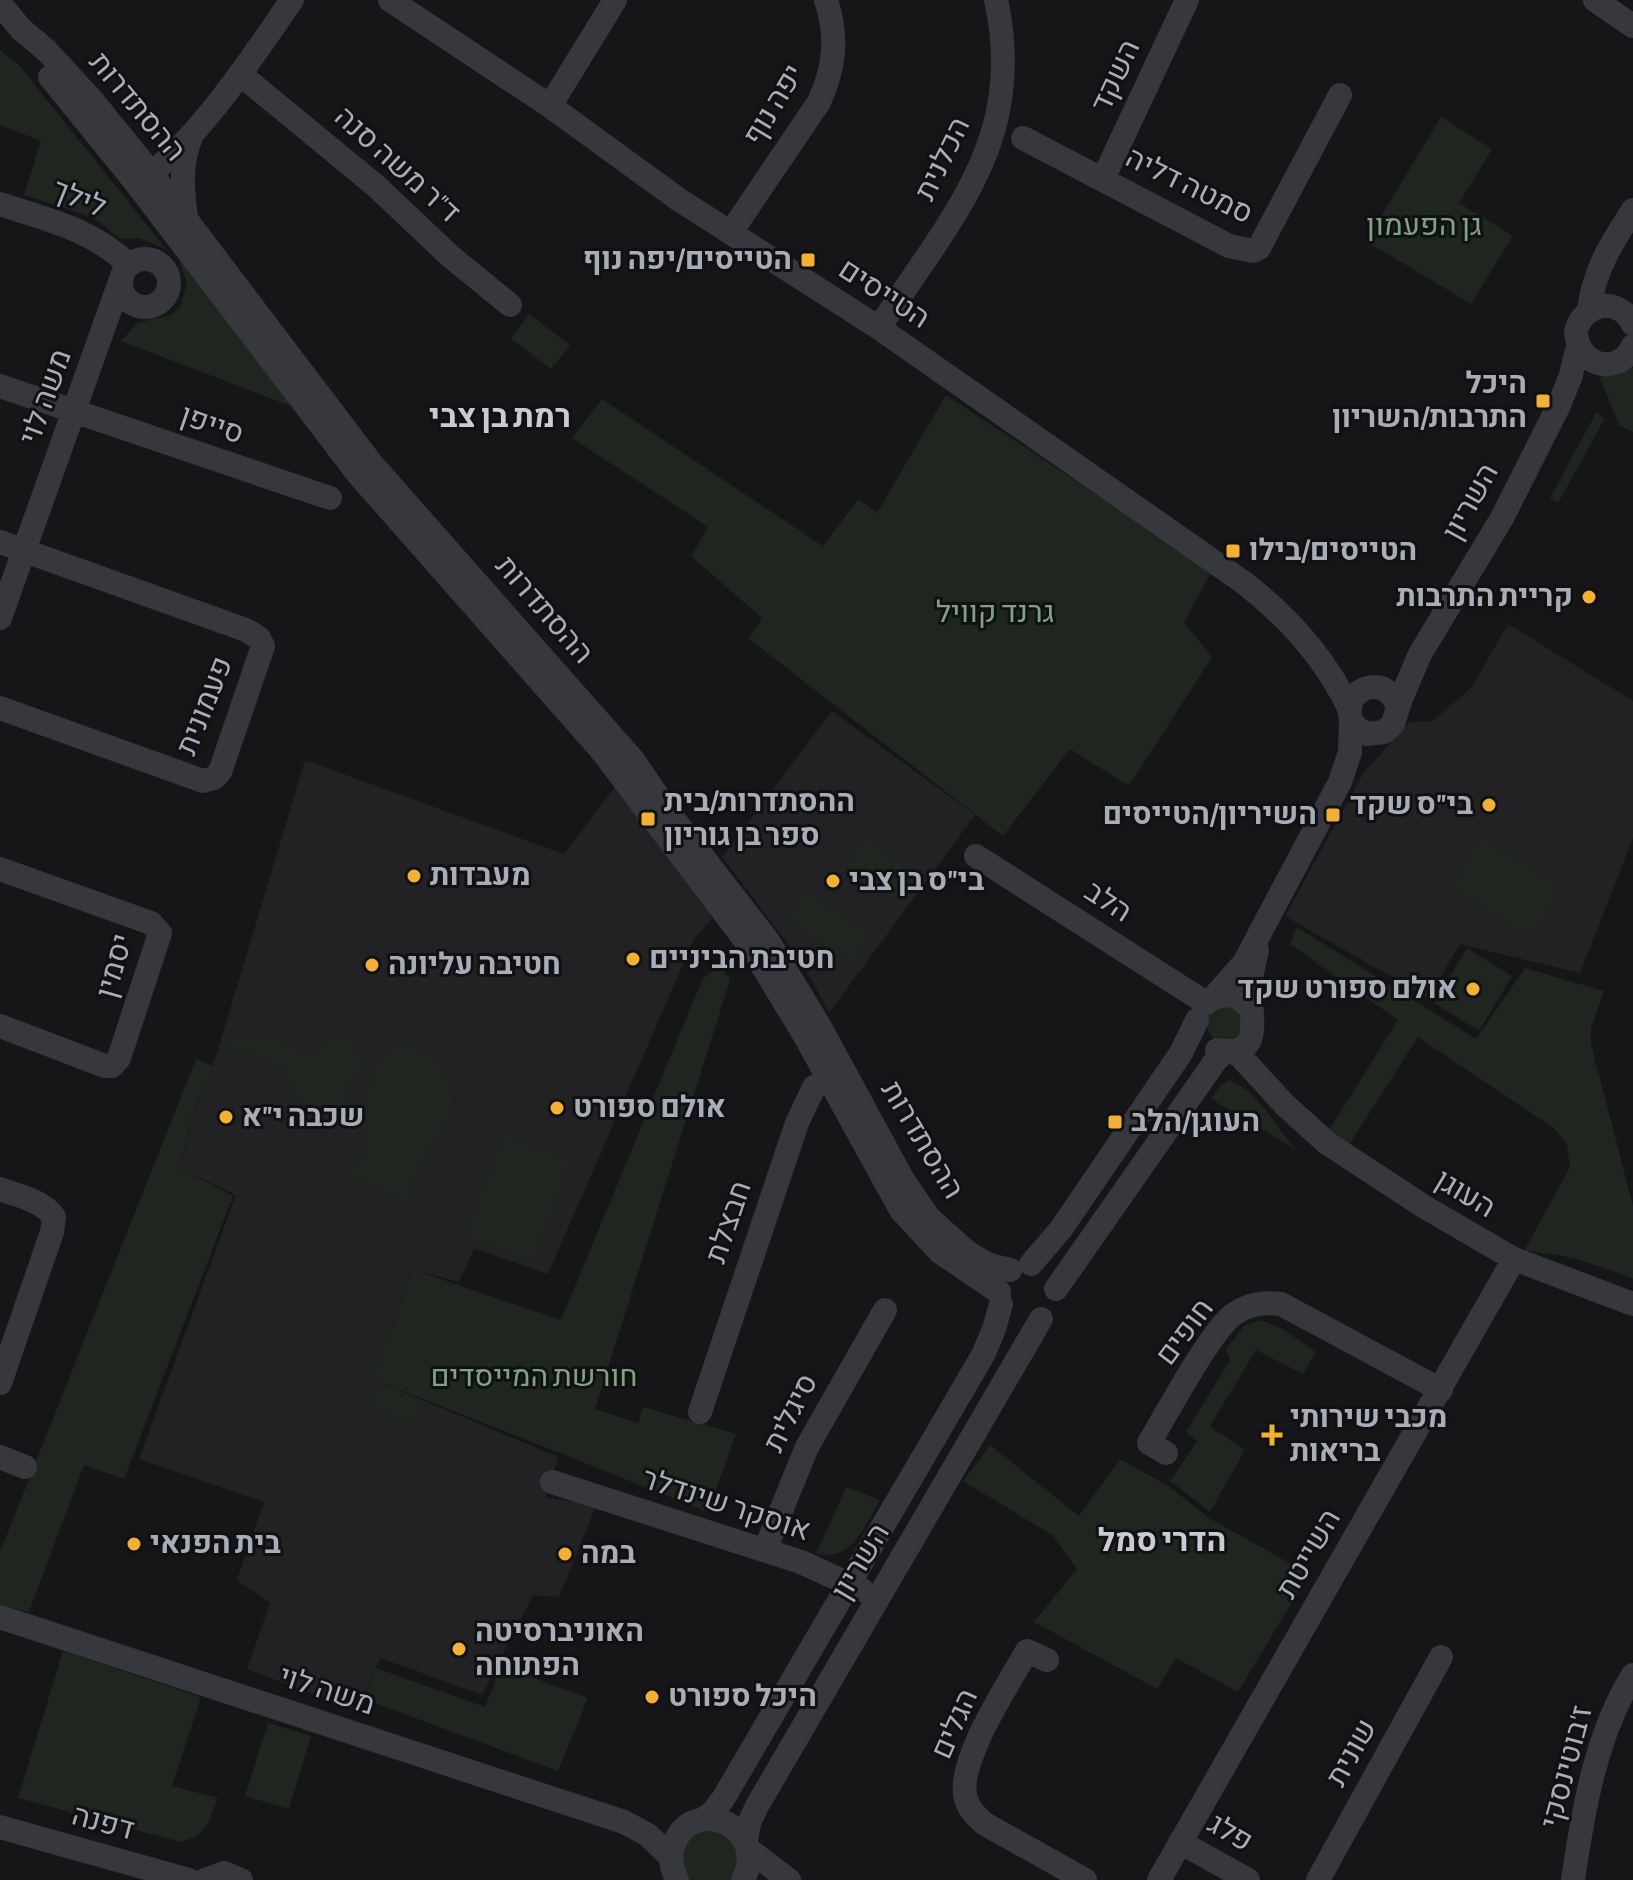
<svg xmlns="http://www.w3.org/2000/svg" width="1633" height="1880" font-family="'Alegreya Sans',Heebo,sans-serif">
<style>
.built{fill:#222225}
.green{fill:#1e261f}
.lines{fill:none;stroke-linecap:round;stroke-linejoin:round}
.minor{stroke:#37383d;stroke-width:24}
.poi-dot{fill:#f2b134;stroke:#111113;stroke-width:3}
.labels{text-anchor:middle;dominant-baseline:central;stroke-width:6;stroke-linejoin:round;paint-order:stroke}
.street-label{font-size:30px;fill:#a8adb8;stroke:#111113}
.park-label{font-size:30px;fill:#7fa381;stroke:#111113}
.poi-label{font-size:30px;font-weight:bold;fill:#a8adb8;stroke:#111113;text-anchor:start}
.neighbourhood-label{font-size:32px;font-weight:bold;fill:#c9ccd4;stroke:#111113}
</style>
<rect width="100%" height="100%" fill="#161618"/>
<path class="built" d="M1508,624L1633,701V838L1580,973L1460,944L1428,998L1285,916L1364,772L1410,722L1433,721L1472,687Z
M832,711L975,815L829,1013L811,979L788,944L722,857Z
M305,760L564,854L617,784L688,876L712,918L694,939L548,1274L474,1248L459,1282L411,1269L373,1379L558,1457L546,1497L596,1506L559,1597L533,1595L482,1695L380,1658L358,1711L247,1669L270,1603L237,1580L264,1502L139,1459L236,1195L181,1169L190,1122L213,1066Z"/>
<path class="green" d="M0,50L19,65L167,250L139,238L121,239L92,217L24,195L41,141L0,125Z
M1441,117L1492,149L1459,203L1513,236L1471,304L1366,241Z
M179,259L301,410L121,341L137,323L171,315L180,307L187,283Z
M529,314L570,345L551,369L511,339Z
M1633,368V432L1619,425L1600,378L1610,371Z
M946,395L1212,571L1184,622L1212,657L1129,786L1070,749L1003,836L749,639L762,618L691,556L708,527L572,438L602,399L823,546L858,499L877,513Z
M1596,413L1605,418L1558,503L1550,498Z
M1481,837L1562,887L1531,937L1451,887Z
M866,838L917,875L898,902L847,865Z
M806,890L871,936L851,964L786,919Z
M1297,927L1476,1039L1525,968L1604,991L1591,1028V1044L1633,1206V1279C1598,1264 1562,1253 1524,1251L1570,1167L1567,1145L1555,1129L1418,1037L1347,1148L1327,1133L1398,1020L1290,944Z
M1467,948L1512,976L1479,1031L1434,1003Z
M721,966L730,980L595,1409L638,1423L643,1407L736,1434L708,1512L373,1379L411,1269L561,1320L703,978Z
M1235,1005L1246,1022L1236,1040L1219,1042C1206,1034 1203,1021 1211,1008Z
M269,1035L312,1058L323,1040L349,1036L364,1062L346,1093L350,1104L345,1114L332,1115L299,1102C290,1080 284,1062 258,1056C248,1053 237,1056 227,1053L229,1040Z
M414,1045C442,1064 448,1071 456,1104L416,1174L408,1202L349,1177L361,1156L366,1134L362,1101L377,1063L393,1047Z
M196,1059L213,1066L190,1121L181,1169L233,1196L124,1479L84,1465L29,1612L0,1605V1552Z
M1229,1080C1259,1092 1275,1126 1295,1149L1211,1099L1220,1086Z
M504,1135L571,1162L532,1262L465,1236Z
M1261,1320L1281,1328L1316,1352L1303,1374L1256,1350L1210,1426L1245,1450L1210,1512L1170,1481L1197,1441L1186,1432L1230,1360L1226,1349L1244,1326Z
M380,1385L423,1402L414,1424L371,1408Z
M990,1445L1079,1516L1120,1459L1170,1487L1209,1518L1309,1574L1238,1692L1176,1658L1157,1689L1034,1622L1077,1569L1052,1535L963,1481Z
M846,1487L880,1500C865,1526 852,1562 816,1554Z
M63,1651L201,1697L172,1786L218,1798C208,1822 208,1835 181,1842L18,1798Z
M501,1666L588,1698L558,1771L364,1699L376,1668L485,1707Z
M268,1723L311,1736L289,1809L245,1796Z
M720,1828L741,1849L733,1880H687C678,1869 680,1845 689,1834Z"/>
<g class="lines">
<path class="minor" d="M390,0L550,106L678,199L879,328L1243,582C1287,616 1325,658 1349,708
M1595,0L1633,26
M0,4L21,29L47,51L92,100L151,173L371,463L633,760L672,817L768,941L820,1027L903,1180L929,1218L968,1253L989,1265L1010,1270
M240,74L376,186L450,256L510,305
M50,77L136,183L358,474L602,751L754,952L805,1036L901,1210L940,1252L999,1292
M550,106L615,0
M1023,138L1229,246L1253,251L1259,248L1340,95
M1103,179L1187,0
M140,181C196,144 253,56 292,0
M0,204C48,220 92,229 129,265
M186,217C182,189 180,162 192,135
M731,232L819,102C835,67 838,37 826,0
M121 283a24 24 0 1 1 48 0a24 24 0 1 1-48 0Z
M1589,310C1594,270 1612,242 1633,210
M1633,324C1618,296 1584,302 1576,331C1577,365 1617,378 1633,346
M879,328C950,218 1027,141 996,0
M0,386L330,498
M0,542L246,630L259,638L263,646L220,772L214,778L203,781L0,708
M0,618L122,276
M1398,708C1391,685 1370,680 1353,697C1346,713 1350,727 1367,734L1384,732L1393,724L1400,701L1420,654L1502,518L1559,405L1570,378L1578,347
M976,856L1206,1003
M0,869L151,923L160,933L119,1058L112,1066H105L0,1026
M1214,997L1244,963L1340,782L1350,752L1351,721
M1208,1001C1225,990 1242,995 1252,1012
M1217,1050C1267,1060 1249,1012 1250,988C1251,975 1254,962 1257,950
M1230,1051L1239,1055L1285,1105L1327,1143L1423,1206L1514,1259L1633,1304
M0,1189C19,1196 42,1200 54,1217L52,1232L0,1383
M1031,1264L1061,1229L1181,1053L1197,1020
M1056,1289L1216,1060L1225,1051
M700,1412L797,1123L814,1087L841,1071
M1166,1453L1149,1443C1166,1415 1211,1330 1234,1314C1249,1304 1263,1302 1281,1304L1441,1390
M0,1457L25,1467
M552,1482L801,1562L862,1590
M765,1550L807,1447L885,1310
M0,1617L624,1822L648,1835L671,1857
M1047,1660L1027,1651C1009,1683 955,1764 966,1799C969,1810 977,1817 985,1824L1085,1880
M701,1820L711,1814L723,1799L983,1355L994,1329L1001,1304
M0,1827L189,1880
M746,1841L749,1823L757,1806L1041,1319
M1180,1842L1248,1880
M748,1849L789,1880
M205,1880L224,1873L241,1880
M677,1880C671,1868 669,1857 674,1844C693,1794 770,1826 743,1880
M1159,1880L1514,1259
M1318,1880L1441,1657
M1573,1880C1583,1811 1596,1734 1633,1675"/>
</g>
<g class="poi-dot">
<rect x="800" y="252" width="16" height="16" rx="4"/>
<rect x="1535" y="393" width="16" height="16" rx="4"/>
<rect x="1225" y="543" width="16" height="16" rx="4"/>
<circle cx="1589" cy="597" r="8"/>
<circle cx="1489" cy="805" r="8"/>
<rect x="1325" y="807" width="16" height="16" rx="4"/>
<rect x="640" y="811" width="16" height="16" rx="4"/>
<circle cx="414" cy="876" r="8"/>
<circle cx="833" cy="881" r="8"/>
<circle cx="633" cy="959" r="8"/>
<circle cx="372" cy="965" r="8"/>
<circle cx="1473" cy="989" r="8"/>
<circle cx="557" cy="1108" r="8"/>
<circle cx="226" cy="1117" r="8"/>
<rect x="1107" y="1114" width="16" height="16" rx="4"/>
<path d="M1268 1423h8v8h8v8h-8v8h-8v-8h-8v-8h8z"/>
<circle cx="134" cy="1544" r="8"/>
<circle cx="565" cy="1554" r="8"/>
<circle cx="459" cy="1649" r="8"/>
<circle cx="652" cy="1697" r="8"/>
</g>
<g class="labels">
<g class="street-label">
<text transform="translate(1116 76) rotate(-65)">השקד</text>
<text transform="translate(774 105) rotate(-59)">יפה נוף</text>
<text transform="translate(137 107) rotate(50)">ההסתדרות</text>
<text transform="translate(943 159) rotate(-64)">הכלנית</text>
<text transform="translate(397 165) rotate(42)">ד"ר משה סנה</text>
<text transform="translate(1189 186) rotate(26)">סמטה דליה</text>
<text transform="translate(79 199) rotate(22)">לילך</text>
<text transform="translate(884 294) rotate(33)">הטייסים</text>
<text transform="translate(46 397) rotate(-70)">משה לוי</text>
<text transform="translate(212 425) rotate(19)">סייפן</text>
<text transform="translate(1471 502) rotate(-61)">השריון</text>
<text transform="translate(544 610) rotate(49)">ההסתדרות</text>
<text transform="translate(205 706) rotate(-68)">פעמונית</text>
<text transform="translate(1108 902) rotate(33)">הלב</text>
<text transform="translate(115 966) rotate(-74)">יסמין</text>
<text transform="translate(922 1140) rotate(59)">ההסתדרות</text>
<text transform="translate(1465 1194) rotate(31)">העוגן</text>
<text transform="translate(729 1222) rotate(-71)">חבצלת</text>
<text transform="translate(1185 1332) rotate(-53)">חופים</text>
<text transform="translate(791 1413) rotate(-63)">סיגלית</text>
<text transform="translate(726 1505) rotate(18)">אוסקר שינדלר</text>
<text transform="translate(1309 1554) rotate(-60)">השייטת</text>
<text transform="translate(861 1562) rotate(-59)">השריון</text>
<text transform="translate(327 1691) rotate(18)">משה לוי</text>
<text transform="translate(955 1724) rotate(-66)">הגלים</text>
<text transform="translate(1352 1753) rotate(-61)">שונית</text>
<text transform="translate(1567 1767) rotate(-75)">ז'בוטינסקי</text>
<text transform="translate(103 1823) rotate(15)">דפנה</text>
<text transform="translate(1230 1833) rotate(30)">פלג</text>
</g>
<g class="park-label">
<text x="1424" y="226">גן הפעמון</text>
<text x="995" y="613">גרנד קוויל</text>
<text x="534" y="1377">חורשת המייסדים</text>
</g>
<g class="poi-label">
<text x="792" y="260" text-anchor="end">הטייסים/יפה נוף</text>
<text x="1527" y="384" text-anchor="end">היכל<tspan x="1527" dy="34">התרבות/השריון</tspan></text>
<text x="1249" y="551">הטייסים/בילו</text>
<text x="1573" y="597" text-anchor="end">קריית התרבות</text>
<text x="664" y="802">ההסתדרות/בית<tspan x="664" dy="34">ספר בן גוריון</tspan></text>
<text x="1473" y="805" text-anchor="end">בי"ס שקד</text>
<text x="1317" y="815" text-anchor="end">השיריון/הטייסים</text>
<text x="430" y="876">מעבדות</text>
<text x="849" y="881">בי"ס בן צבי</text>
<text x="649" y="959">חטיבת הביניים</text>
<text x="388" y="965">חטיבה עליונה</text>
<text x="1457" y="989" text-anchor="end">אולם ספורט שקד</text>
<text x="573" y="1108">אולם ספורט</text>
<text x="242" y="1117">שכבה י"א</text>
<text x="1131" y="1122">העוגן/הלב</text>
<text x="1290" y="1418">מכבי שירותי<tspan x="1290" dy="34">בריאות</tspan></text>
<text x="150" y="1544">בית הפנאי</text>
<text x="581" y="1554">במה</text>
<text x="475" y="1632">האוניברסיטה<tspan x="475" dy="34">הפתוחה</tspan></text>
<text x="668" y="1697">היכל ספורט</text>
</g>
<g class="neighbourhood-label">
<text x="500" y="417">רמת בן צבי</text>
<text x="1162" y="1541">הדרי סמל</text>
</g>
</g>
</svg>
